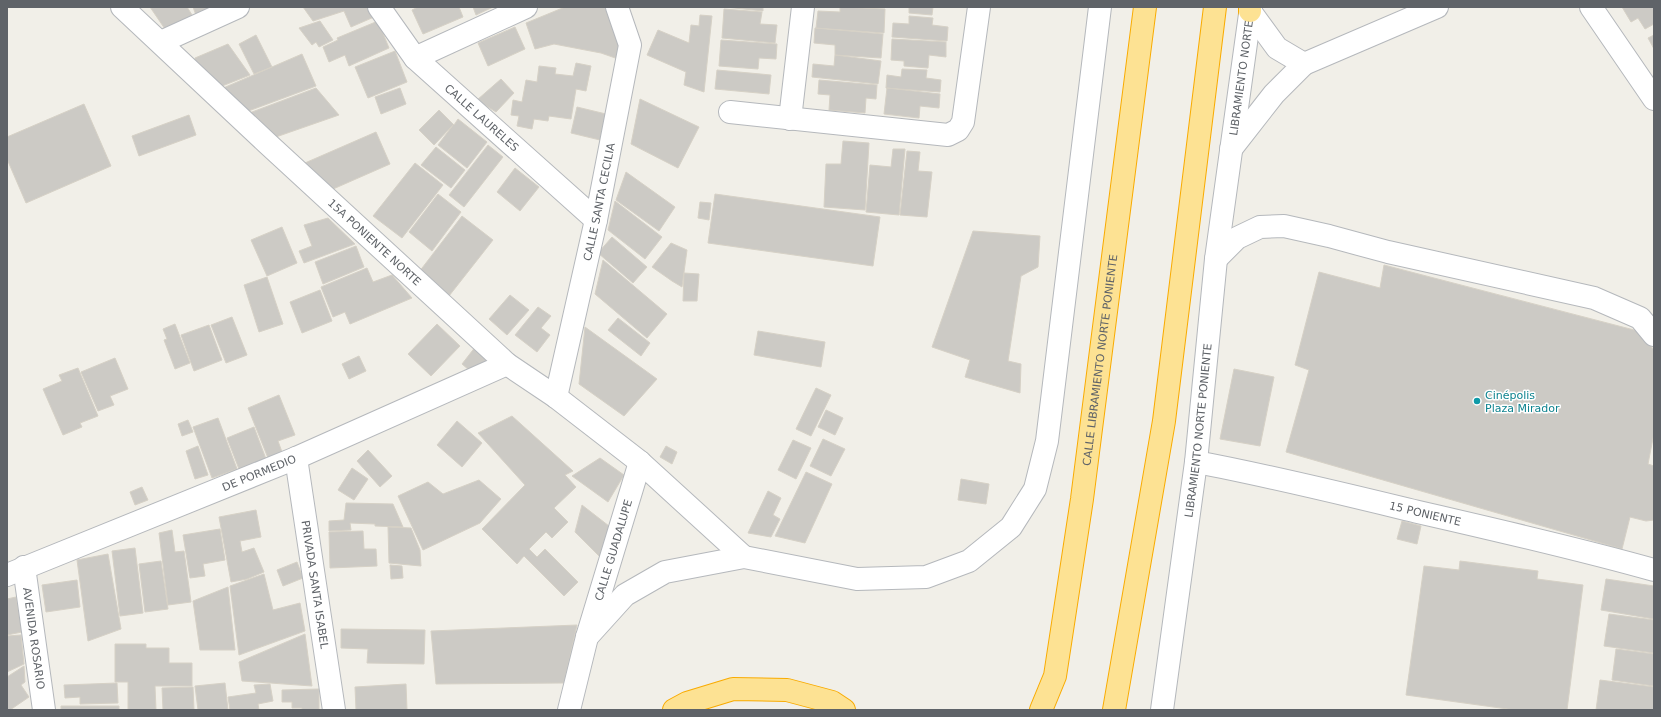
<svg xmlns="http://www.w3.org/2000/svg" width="1661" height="717" font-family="'DejaVu Sans',sans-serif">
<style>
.building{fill:#cccac5;stroke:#d6d1c6}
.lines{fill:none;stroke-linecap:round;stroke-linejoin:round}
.minor-casing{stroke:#b5b8bc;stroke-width:24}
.highway-casing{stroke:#f9ab00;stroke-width:24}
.minor{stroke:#fff;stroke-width:22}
.highway{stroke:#fde293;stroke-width:22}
.culture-dot{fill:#0f9aa8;stroke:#fff;stroke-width:1.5}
.labels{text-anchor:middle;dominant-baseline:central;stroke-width:3;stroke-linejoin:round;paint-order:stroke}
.street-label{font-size:11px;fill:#5f6368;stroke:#fff}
.culture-label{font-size:11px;fill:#0d838f;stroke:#fff;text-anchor:start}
</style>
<rect width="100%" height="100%" fill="#f1efe8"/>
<path class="building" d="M150,7H187L194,18L165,29Z
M193,7H225L197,18Z
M303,7H369L374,17L351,27L344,11L313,21Z
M418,7H459L463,17L423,34L412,10Z
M473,7H493L476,15Z
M565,7H605L623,39L621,60L601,53L554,44L535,49L526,23Z
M725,7H763V11Z
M840,7L885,9L884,33L816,28L818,11L840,12Z
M909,7H933L932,15L909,13Z
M1622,7H1654V24L1645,29L1638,18L1631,22Z
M724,9L762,12L760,24L777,25L775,43L722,38Z
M700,15L712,16L704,92L684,85L686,72L647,55L658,30L689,43L691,25L699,26Z
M909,16L933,18L932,25L948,27L947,41L892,37L893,23L909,24Z
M320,21L333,40L319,47L316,42L312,45L299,28Z
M378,21L389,48L349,66L345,55L329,62L323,47L338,40L337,38Z
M515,27L525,49L488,66L478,43Z
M815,28L883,34L881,58L835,55V45L814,43Z
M256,35L272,67L254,74L239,44Z
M1654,35V49L1648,38Z
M892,39L946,42V57L929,55L928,68L904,66V61L891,60Z
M721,40L777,44L776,59L759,58L758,69L719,66Z
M228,44L250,75L217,88L195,67V58Z
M395,51L407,82L368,98L355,67Z
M302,54L316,86L243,113L221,89Z
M835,55L881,61L878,84L812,77L813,64L834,66Z
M576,63L591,66L586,91L576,89L571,119L549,116L548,121L534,119L532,129L517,126L519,116L511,115L513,100L522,102L526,80L537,82L539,66L556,68L555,74L573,76Z
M902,69L927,70L926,78L941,80L940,92L886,88L887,75L901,77Z
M717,70L771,75L769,94L715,89Z
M501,79L514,93L496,112L477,100Z
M819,80L877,85L876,99L866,98L865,113L829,110L830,95L818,94Z
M316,88L339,115L273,138L244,115Z
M400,88L406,104L381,114L375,97Z
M887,88L940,94L939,108L920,106L919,118L884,114Z
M640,99L699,127L678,168L631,144Z
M84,104L111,166L26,203L7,159V137Z
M577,107L606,114L600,140L571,133Z
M439,110L454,125L458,119L487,142L467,168L438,145L453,125L434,145L419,130Z
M189,115L196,135L139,156L132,136Z
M376,132L390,164L324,193L298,166Z
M843,141L869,143L865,210L824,207L826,164H841Z
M488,145L503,157L464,207L449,195Z
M436,147L465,170L451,188L421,165Z
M893,149H905L899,215L866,212L870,165L891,167Z
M907,151L920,152L918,171L932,172L927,217L900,215Z
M415,163L443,185L402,238L373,216Z
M515,168L539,187L520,211L497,192Z
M626,172L675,207L659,231L616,200Z
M438,194L461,212L432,251L409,232Z
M715,194L880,217L873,266L708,243Z
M615,201L662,237L645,259L608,230Z
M700,202L711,203L709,220L698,218Z
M462,216L493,240L449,296L419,272Z
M328,218L355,244L304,263L299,251L312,246L304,225Z
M282,227L297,263L267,276L251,240Z
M973,231L1040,236L1038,267L1021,276L1008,361L1021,364L1020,393L965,377L970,360L932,347Z
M612,237L647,267L633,283L598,253Z
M671,243L687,250L682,287L672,281L652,267Z
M356,246L364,267L323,284L315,262Z
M603,260L667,314L647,338L595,294Z
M1384,265L1638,331L1654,350V433L1648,464L1654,466V520L1646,521L1630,517L1622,549L1286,452L1309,370L1295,365L1319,272L1380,288Z
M367,268L373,282L392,275L412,298L350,324L345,312L333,317L321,287Z
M684,273L699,274L697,301H683Z
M267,277L283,324L259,332L244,285Z
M320,290L332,321L302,333L290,302Z
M510,295L529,310L507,335L489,319Z
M538,307L551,316L541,328L550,335L537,352L515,335Z
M232,317L247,355L226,363L211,325Z
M618,318L650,343L641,356L608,330Z
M175,324L190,363L175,369L164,340L167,339L163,329Z
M437,324L460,346L431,376L408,354Z
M209,325L222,360L194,371L181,335Z
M585,327L657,379L624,416L579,384Z
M758,331L825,342L821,367L754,355Z
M476,346L497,362L476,376L462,364Z
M359,356L366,371L349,379L342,364Z
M115,358L128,389L110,396L114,405L98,411L81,372Z
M78,368L98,416L80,423L82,427L63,435L43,389L62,381L59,375Z
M1234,369L1274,377L1260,446L1220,439Z
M816,388L831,395L811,436L796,429Z
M279,395L295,435L278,441L282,452L268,458L248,408Z
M826,410L843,418L835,435L818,427Z
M512,416L573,471L565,475L576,487L554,508L568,522L552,538L546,532L529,549L537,557L545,549L578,582L564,596L524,556L517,564L482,529L525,485L478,433Z
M218,418L237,469L212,478L193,427Z
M188,420L193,432L182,436L178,424Z
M457,421L482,443L462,467L437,445Z
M254,427L266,459L239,469L227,438Z
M823,439L845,449L831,476L810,466Z
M793,440L811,448L796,479L778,470Z
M198,446L208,475L195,479L186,451Z
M666,446L677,452L672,464L660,457Z
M368,450L392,476L380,487L357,461Z
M600,458L624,475L608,502L572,476Z
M352,468L368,479L354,500L338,490Z
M806,472L832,484L805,543L775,536Z
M961,479L989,484L986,504L958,500Z
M479,480L501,499L480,523L423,550L398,496L428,482L443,494Z
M142,487L148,500L135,505L130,492Z
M768,491L781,498L773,515L780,519L771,537L748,533Z
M346,503L393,504L403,527L375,526V524L350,523L351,530L329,531V521L344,520Z
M582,505L609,526L602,559L575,532Z
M256,510L261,537L240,541L242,552L254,548L264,572L247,579L231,582L219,517Z
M1402,521L1421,526L1417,544L1397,539Z
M388,527L411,528L420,550L421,566L389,563Z
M220,529L225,560L203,564L205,576L190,578L183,535Z
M172,530L175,552L184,551L191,602L168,605L159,533Z
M363,531L364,549H376L377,566L330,568L329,532Z
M135,548L143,613L120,616L112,551Z
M108,554L121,629L88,641L77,560Z
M161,561L168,609L145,612L139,564Z
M1460,561L1538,571L1537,579L1583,585L1567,710H1515L1406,695L1424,566L1459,570Z
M297,562L303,578L283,586L277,570Z
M390,565L402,566L403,578L391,579Z
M264,574L273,610L300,603L305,631L239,655L230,586Z
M1606,579L1654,586V619L1601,610Z
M77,580L80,607L46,612L42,585Z
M228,587L235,650H200L193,601Z
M16,597L22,632L7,635V599Z
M1609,614L1654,620V653L1604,646Z
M577,625L564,683L436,684L431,631Z
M341,629L425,630L424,664L367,663L368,649L341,648Z
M305,634L312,686L242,681L239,662Z
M21,635L24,664L7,672V636Z
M115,644H146V648H169V663H192V686H155L156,710H128V682H115Z
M1616,649L1654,654V686L1612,680Z
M24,666L25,682L21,685L29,697L10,710H7V677Z
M1600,680L1654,687V710H1596Z
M117,683L118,703L80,704V697L65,698L64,685Z
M225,683L228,710H198L195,686Z
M270,684L273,701L258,704L259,710H230L228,697L256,693L254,685Z
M406,684L407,710H356L355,687Z
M193,687L194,710H163L162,688Z
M319,689V710H302V708H292V702H282V690Z
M61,706H119V710H61Z"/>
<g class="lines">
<defs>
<g id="minor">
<path id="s1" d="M122,7L268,144L507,364L556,397L640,462L744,557"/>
<path id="s2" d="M379,7L415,58L596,220"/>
<path d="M1591,7L1654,99"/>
<path d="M161,42L238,7"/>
<path d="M415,58L526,7"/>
<path d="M1304,64L1437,7"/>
<path d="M730,112L948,135L958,130L963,122L979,7"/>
<path d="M790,119L803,7"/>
<path d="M1231,149L1274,94L1304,64L1277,48L1250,11"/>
<path d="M1216,259L1237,238L1260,227L1284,226L1329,236L1388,252L1594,298L1640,318L1654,335"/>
<path id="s3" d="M556,397L596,220L630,45L617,7"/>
<path id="s4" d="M296,458L334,710"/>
<path id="s5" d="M1196,462C1271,476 1344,494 1418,512C1497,530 1576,548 1654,570"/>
<path id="s6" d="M24,567L44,710"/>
<path id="s7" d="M7,575L296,458L507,364"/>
<path d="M587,637L625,595L665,572L744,557L857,579L926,577L969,561L1011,527L1035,489L1047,441L1100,7"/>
<path id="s8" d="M569,710L587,637L640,462"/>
<path id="s9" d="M1162,710L1196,462L1216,259L1251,7"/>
</g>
<g id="highway">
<path d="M1250,11V7"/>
<path d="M674,710L687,703L733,689L787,690L832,702L844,710"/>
<path id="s10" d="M1041,710L1055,676L1082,499L1145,7"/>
<path d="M1114,710L1164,421L1215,7"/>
</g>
</defs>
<use href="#minor" class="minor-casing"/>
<use href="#highway" class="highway-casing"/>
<use href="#minor" class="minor"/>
<use href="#highway" class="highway"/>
</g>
<circle class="culture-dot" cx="1477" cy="401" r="4"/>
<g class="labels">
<g class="street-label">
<text stroke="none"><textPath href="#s9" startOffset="637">LIBRAMIENTO NORTE</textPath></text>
<text stroke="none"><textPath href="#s2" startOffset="152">CALLE LAURELES</textPath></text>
<text stroke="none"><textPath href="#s3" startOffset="200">CALLE SANTA CECILIA</textPath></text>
<text stroke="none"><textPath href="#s1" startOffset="345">15A PONIENTE NORTE</textPath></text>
<text stroke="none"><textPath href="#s10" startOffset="356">CALLE LIBRAMIENTO NORTE PONIENTE</textPath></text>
<text stroke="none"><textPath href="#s9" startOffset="282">LIBRAMIENTO NORTE PONIENTE</textPath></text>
<text stroke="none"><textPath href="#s7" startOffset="272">DE PORMEDIO</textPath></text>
<text stroke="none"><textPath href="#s5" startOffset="235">15 PONIENTE</textPath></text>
<text stroke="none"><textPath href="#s8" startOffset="166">CALLE GUADALUPE</textPath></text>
<text stroke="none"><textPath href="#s4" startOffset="128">PRIVADA SANTA ISABEL</textPath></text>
<text stroke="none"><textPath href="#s6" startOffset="72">AVENIDA ROSARIO</textPath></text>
</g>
<g class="culture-label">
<text x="1485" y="395">Cinépolis<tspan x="1485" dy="13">Plaza Mirador</tspan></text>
</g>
</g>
<rect width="1661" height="717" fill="none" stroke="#5f6368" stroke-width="16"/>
</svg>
